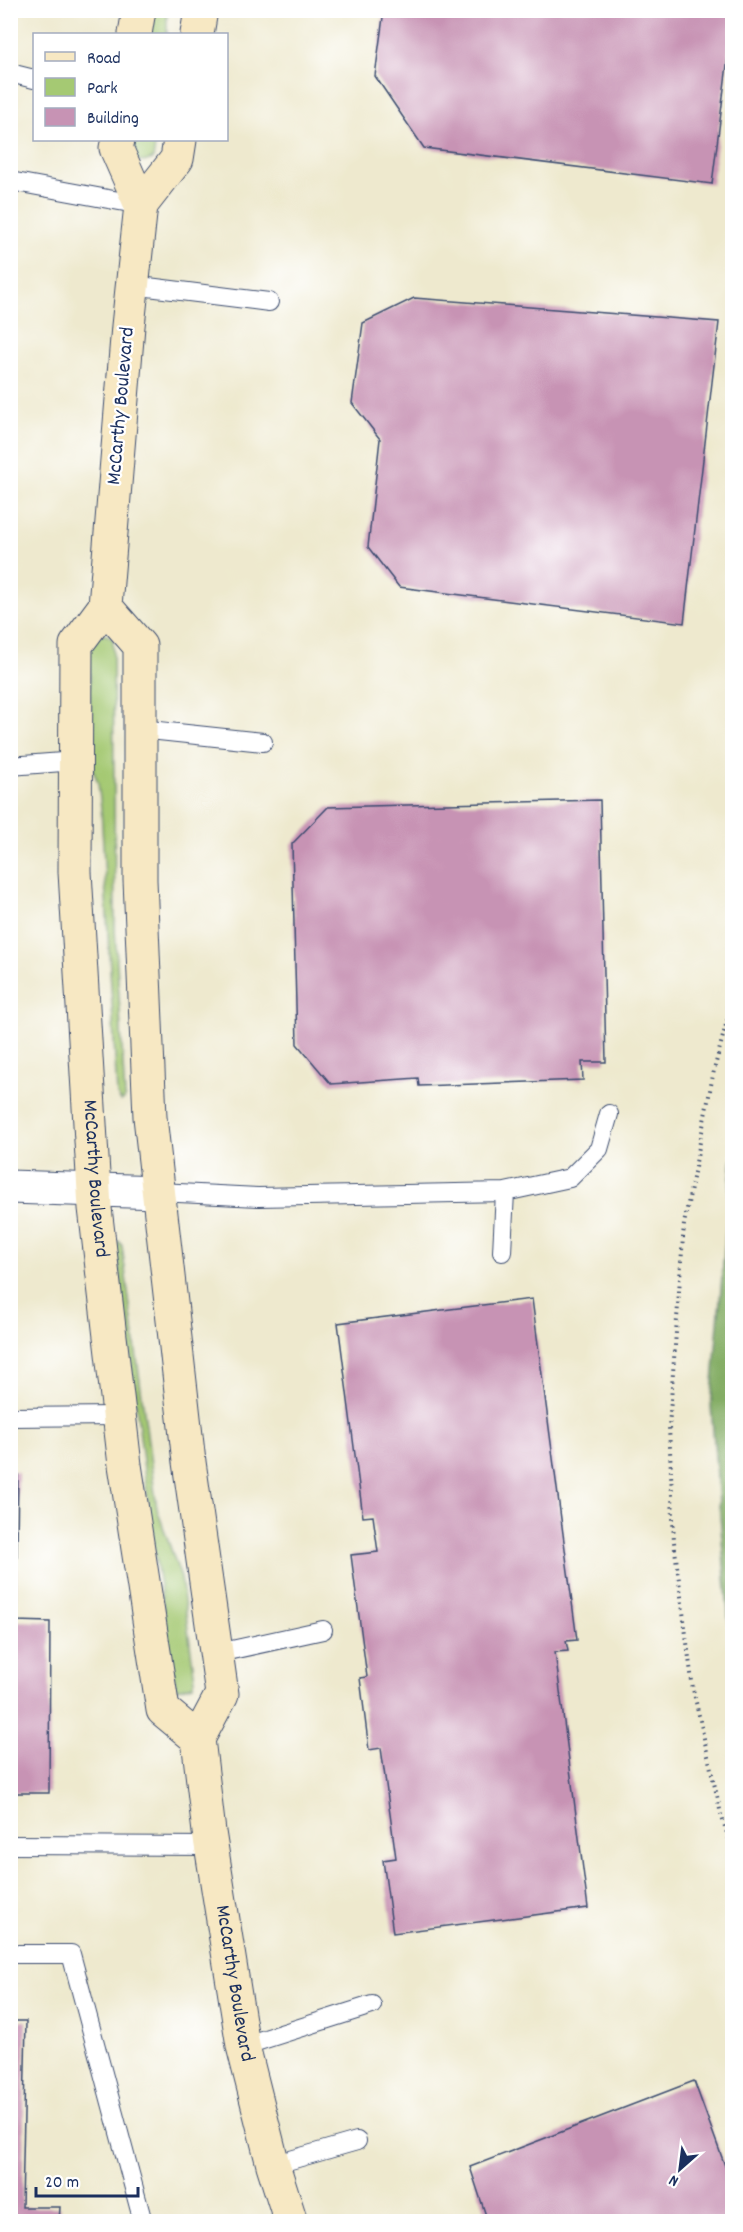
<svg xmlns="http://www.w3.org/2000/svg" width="743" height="2232" font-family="Dekko,sans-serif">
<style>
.green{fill:#a5c973;stroke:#607c68;stroke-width:1.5}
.forest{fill:#84ad65;stroke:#506e62;stroke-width:1.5}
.building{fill:#c793b4}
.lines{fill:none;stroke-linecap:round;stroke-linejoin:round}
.service-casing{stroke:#3b4b6f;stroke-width:20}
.tertiary-casing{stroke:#3b4b6f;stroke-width:35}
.secondary-casing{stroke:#3b4b6f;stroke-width:35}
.path{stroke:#3b4b6f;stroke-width:4;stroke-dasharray:1.5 4.5;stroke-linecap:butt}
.service{stroke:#fff;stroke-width:18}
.tertiary{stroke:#fff;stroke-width:33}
.secondary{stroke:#f7e8c3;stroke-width:33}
.labels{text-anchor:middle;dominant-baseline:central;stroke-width:4.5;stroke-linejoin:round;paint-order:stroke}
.street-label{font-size:21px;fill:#1b2f5e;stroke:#fff}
</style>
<rect width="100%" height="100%" fill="#fff"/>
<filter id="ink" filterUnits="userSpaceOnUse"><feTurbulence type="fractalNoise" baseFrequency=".0167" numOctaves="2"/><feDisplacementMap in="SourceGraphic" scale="12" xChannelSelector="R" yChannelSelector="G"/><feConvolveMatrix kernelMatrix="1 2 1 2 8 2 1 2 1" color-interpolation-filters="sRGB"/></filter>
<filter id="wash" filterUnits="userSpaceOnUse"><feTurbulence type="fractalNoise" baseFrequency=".008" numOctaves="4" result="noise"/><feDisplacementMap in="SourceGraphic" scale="24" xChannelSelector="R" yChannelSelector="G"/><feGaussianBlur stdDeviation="1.35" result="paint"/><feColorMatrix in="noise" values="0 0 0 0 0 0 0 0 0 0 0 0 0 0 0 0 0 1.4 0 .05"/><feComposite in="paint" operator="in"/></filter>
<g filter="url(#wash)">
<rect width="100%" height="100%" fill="#eee9ce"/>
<path class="green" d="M151,11H167V34H147Z
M131,140H156L153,159L144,162L133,160Z
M94,635H107L113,639L115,928L125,1097L124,1100L121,1101L117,1095L101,808L98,783L90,762V637Z
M119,1241L122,1246L157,1509L181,1578L195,1680L193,1685L176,1689L153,1541L116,1243Z"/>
<path class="forest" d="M732,1158V1661L711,1406Z"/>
<g id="blocks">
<path class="building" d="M384,10H732V25L712,184L424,148L375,76Z
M414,298L719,322L684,623L399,587L368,547L380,439L352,403L363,323Z
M600,800L606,1062H582L583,1080L419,1086L418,1078L331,1084L297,1044L292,844L328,807Z
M532,1299L577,1640L566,1641L568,1651L555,1652L588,1908L393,1933L383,1860L396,1858L381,1748L369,1750L360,1678L367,1677L351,1555L378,1552L373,1516L363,1517L338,1323Z
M10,1472H18L16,1621L50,1622L49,1793H10Z
M10,2021H26L22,2207H60L59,2222H10Z
M694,2081L732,2185V2222H488L470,2167Z"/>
</g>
</g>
<g filter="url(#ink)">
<use href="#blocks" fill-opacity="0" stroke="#3b4b6f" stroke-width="1.5"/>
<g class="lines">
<defs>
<path id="service" d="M10,73L34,79
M10,181L141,205
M132,285L269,302
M140,729L263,742
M10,766L76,761
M159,1192L258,1197L505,1192L570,1178L599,1149L609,1114
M502,1252L505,1192
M10,1417L119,1416
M218,1653L323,1630
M10,1845L213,1846
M10,1954H71L143,2222
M243,2046L372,2005
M273,2165L357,2141"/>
<path id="tertiary" d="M10,1187L159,1192"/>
<g id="secondary">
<path d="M135,34L139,10"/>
<path d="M197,34L201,10"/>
<path id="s1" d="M118,140L116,148L141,205L128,326L105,606L76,645L75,872L95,1208L125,1465L163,1710L198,1739"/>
<path d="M141,205L177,159L180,140"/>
<path id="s2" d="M105,606L140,646V880L150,1117L189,1462L222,1694L198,1739L209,1832L243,2046L273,2165L291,2222"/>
</g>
</defs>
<use href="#service" class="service-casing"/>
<use href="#tertiary" class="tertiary-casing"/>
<use href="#secondary" class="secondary-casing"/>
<path class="path" d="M732,1002L714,1070L684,1224L669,1427L674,1542L693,1689L721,1814L732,1849"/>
<use href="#service" class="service"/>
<use href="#tertiary" class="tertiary"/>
<use href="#secondary" class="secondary"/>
</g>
</g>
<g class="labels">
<g class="street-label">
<text transform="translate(122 406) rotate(-85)">McCarthy Boulevard</text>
<text stroke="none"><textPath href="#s1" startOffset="1056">McCarthy Boulevard</textPath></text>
<text stroke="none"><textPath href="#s2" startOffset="1404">McCarthy Boulevard</textPath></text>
</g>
</g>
<rect width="743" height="2232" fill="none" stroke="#fff" stroke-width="36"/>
<rect x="33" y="33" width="195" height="108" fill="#ffffff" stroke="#a4acbf" stroke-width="1.5"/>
<rect x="45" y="52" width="30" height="9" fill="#f7e8c3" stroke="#a4acbf" stroke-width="1.5"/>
<text x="87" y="63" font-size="18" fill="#1b2f5e">Road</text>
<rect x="45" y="78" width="30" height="18" fill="#a5c973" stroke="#a4acbf" stroke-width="1.5"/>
<text x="87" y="93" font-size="18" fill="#1b2f5e">Park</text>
<rect x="45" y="108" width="30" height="18" fill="#c793b4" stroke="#a4acbf" stroke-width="1.5"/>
<text x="87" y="123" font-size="18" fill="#1b2f5e">Building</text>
<g transform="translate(680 2169) rotate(208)" stroke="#ffffff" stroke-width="4.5" paint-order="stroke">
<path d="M0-4.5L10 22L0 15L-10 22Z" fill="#1b2f5e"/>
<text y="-9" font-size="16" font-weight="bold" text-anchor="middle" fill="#1b2f5e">N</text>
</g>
<path d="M36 2187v9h102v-9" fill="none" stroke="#1b2f5e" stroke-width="3"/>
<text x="45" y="2187" font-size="18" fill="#1b2f5e" stroke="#ffffff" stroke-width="4.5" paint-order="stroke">20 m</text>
</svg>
